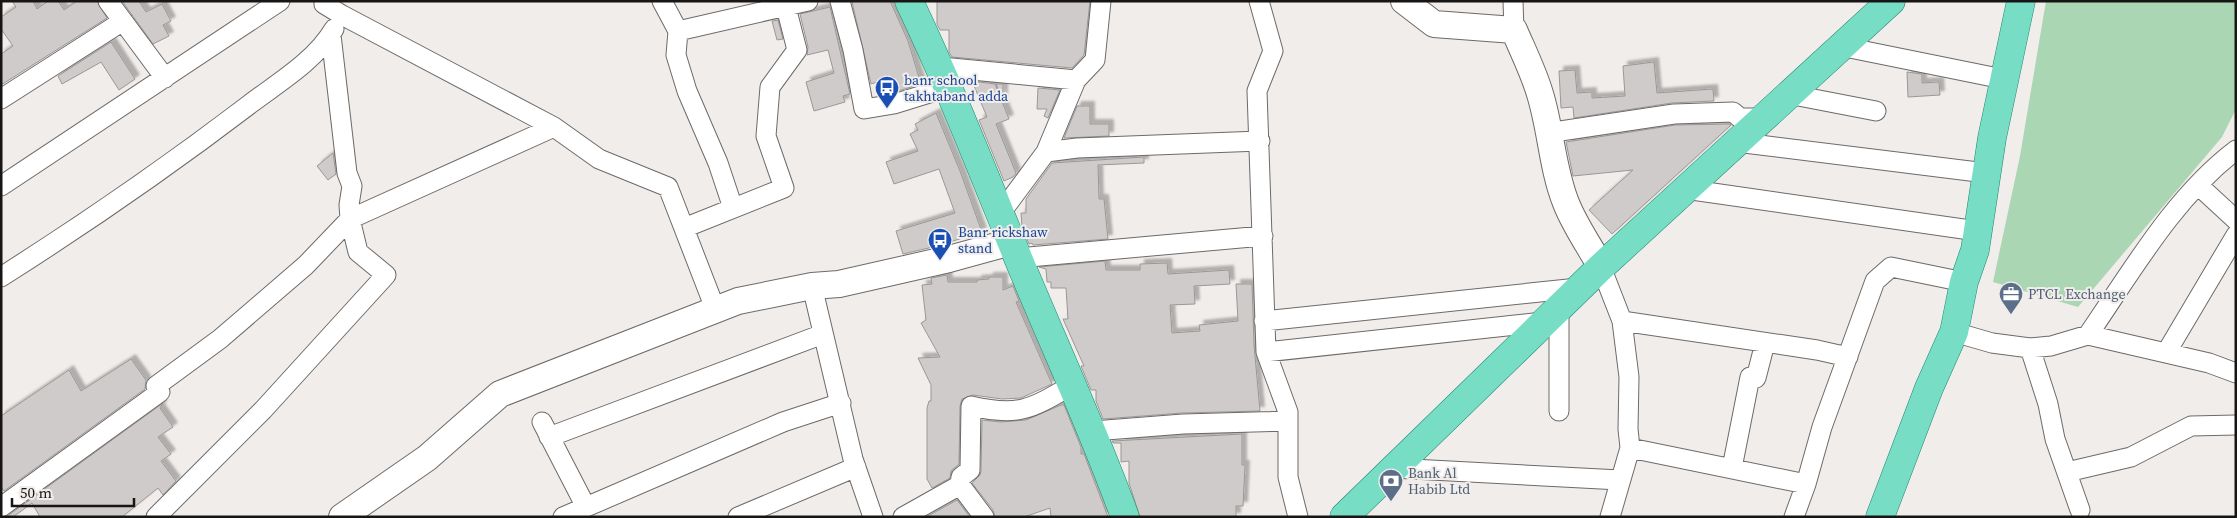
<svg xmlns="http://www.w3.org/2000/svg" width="2237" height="518" font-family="'Source Serif 4',serif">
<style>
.green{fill:#abd6b3}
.building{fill:#cfcbcb;stroke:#9b9796;filter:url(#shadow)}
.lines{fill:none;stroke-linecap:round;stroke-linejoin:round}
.street-casing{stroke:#6d6a68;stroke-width:21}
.secondary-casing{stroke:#6d6a68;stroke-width:28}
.primary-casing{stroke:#1c886e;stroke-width:29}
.street{stroke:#fff;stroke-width:19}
.secondary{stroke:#fff;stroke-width:26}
.primary{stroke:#78ddc5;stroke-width:28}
.labels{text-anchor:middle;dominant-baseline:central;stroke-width:4;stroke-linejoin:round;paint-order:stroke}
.transit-label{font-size:14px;fill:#164399;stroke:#f0edea;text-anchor:start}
.service-label{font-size:14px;fill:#4e5e75;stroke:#f0edea;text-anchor:start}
</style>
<defs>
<filter id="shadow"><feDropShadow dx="4.5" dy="-4.5" stdDeviation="1" flood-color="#0004"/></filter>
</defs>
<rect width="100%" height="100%" fill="#f0edea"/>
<path class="green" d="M2046,1H2236V109L2222,137L2078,307L1993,282L2020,156Z"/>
<path class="building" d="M12,1H33L37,9L48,1H58L64,10L77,1H97L107,18L1,85V54L13,46L1,29V17L16,7Z
M122,1H139L146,12L162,4L171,21L163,25L169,36L153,44Z
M857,1H890L908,41L921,84L898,91L893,77L871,84L852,2Z
M937,1H1090L1084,55L1072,68L952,57L949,52V30H940L937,24Z
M830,7L850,94L843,96L845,102L814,111L806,82L834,73L828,50L807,55L808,47L800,14Z
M778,20L783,39L777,40L772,21Z
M111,42L135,79L119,90L101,62L62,84L58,76Z
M1654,62L1657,93L1713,89L1714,101L1672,103L1574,118L1573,107L1561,108L1559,71L1575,70L1577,93L1592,92V98L1625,96L1623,66Z
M1907,72L1922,74V83L1939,82L1940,95L1908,97Z
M972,81L995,84L1009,119L996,124L1016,173L1013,177L1004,181L979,120L987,117Z
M996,84H1003V99Z
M1038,88L1060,90L1048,118L1044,116L1047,109H1037Z
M1077,106H1090V124H1109V136L1064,138Z
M936,113L960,171L982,232L937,246L903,254L896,231L955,213L939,169L894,184L886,162L918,151L910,134L918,130L915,124Z
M1729,124L1731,125L1612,234L1589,210L1633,170L1573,176L1566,142L1675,125Z
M333,153L336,174L328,180L317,166Z
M1144,157V163L1098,165L1099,199H1104L1108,239L1033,245L1032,243L1029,244L1022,227L1021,213H1026V199L1052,163Z
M1105,261L1106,270H1140V264L1167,263L1168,274L1229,270L1230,284L1194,286L1195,304L1170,305L1172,333L1200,331L1199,325L1238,321L1236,284H1252L1254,345L1260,411L1182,413L1103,419L1096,401V390H1091L1081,366H1084L1063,319H1068L1066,288H1051V282H1047L1046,269L1039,267Z
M947,275L948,282H977V280L989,279V277H1003V290L1013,286L1019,301L1016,302L1052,384L1021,398L1002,399L973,395L962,399L960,406L959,464L951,471L950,478L932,488L927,479V408L929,401H931V385L918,358L940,357L921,323L926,320L922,285L932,284L931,278Z
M131,359L146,380L145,389L4,491L1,486V416L69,370L81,391Z
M163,403L160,408L173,427L158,437L171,454L161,461L176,481L163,495L158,488L122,517H40L32,503L13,517H6Z
M1061,405H1064L1081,447V454H1084L1108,517H1051L1050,508L1024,517H995L993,510L972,483L980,475L981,471L982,420L1001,422L1026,420Z
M1242,434V465H1245L1243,506H1236V517H1140L1129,483V461L1121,462V443H1113L1112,441Z
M957,500L970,517H926Z"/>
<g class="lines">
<defs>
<path id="street" d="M108,1L165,78
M324,1V4L342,15L554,127L599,159L668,187L716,311
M662,1L678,31L676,55L687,91L718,163L733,208
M840,1L853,50L864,109L894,104L949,87
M1259,1L1273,51L1257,91L1266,352L1288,412V477L1298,517
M1513,1L1514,30
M678,31L808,1
M1840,46L2003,79
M941,67L1076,80
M1788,94L1876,111
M1,99L123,21
M1547,133L1674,114L1733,112L1740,118H1762
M1736,142L1986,173
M1046,152L1077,148L1260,141
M2198,185L2236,220
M1,186L280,1
M1685,189L1977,231
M1000,214L1046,152L1076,80L1095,60L1101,1
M684,228L784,188L766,136L770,87L797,50L786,7
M1018,258L1263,236
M1601,267L1622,321L1629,377L1628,429L1630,448L1610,517
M1,277C86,223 170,165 250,104C279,82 315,61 334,29
M812,286L853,459L873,517
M1264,321L1578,288
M1622,321L1817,350L1848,357
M1954,332L1992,343L2030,348L2051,346L2088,335L2209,363L2236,373
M2088,335C2132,271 2174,197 2236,150
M2030,348L2048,404L2055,439L2080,510
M1266,352L1543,322
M2166,353L2236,235
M1559,411V306
M542,422L586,507
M1093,431L1183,424L1288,421
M549,437L823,334
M1630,448L1806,484L1822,427L1875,281L1891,267L1964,282
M1393,468L1620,480
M1732,468L1750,377L1756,378L1765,343
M2067,472L2131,457L2191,426L2236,425
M1,507L160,392L156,386L220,339L306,265L350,219L554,127
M156,517L263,410L386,275L358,252L350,219L349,205L352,186L347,173L331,35
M563,517L783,422L841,403
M738,517L856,467
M903,517L960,485
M984,517L960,485L961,477L970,470L971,406C1019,417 1031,409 1072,385
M1794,517L1806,484"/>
<path id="secondary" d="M1404,1L1434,24L1514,30C1523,51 1534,73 1540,94C1551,129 1552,168 1566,203C1575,226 1589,245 1601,267
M342,517L427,458L500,394L738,301L812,286L839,284L949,259L1011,242"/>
<path id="primary" d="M909,1C949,85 983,172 1018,258C1054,345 1093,429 1125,517
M1344,517L1601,267L1891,1
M1880,517L1929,388L1954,332L1964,282L1975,250L1992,138L2021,1"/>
</defs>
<use href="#street" class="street-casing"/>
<use href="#secondary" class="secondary-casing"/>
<use href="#primary" class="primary-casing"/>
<use href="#street" class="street"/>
<use href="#secondary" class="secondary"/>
<use href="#primary" class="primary"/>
</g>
<defs>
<symbol id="bus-pin" viewBox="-11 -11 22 30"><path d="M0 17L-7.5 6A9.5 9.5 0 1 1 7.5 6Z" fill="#1a4fb4" stroke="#f0edea"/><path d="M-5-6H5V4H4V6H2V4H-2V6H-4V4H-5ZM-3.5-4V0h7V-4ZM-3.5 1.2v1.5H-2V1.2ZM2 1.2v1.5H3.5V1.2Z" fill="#fff"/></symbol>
<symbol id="office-pin" viewBox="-11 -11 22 30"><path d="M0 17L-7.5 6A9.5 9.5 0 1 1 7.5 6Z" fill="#5c6f8a" stroke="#f0edea"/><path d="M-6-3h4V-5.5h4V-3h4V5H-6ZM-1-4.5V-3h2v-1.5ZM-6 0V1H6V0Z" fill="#fff"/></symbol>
<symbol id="bank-pin" viewBox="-11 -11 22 30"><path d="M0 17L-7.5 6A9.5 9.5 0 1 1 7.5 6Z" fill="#5c6f8a" stroke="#f0edea"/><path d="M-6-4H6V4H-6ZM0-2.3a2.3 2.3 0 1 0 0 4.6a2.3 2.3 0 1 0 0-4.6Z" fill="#fff"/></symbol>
</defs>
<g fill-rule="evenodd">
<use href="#bus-pin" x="873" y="74" width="28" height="38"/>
<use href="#bus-pin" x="926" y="226" width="28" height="38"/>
<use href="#office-pin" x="1997" y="280" width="28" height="38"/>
<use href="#bank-pin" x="1377" y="467" width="28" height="38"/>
</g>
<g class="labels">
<g class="transit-label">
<text x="904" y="80">banr school<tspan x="904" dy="16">takhtaband adda</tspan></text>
<text x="958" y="232">Banr rickshaw<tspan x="958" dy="16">stand</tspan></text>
</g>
<g class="service-label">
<text x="2028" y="294">PTCL Exchange</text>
<text x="1408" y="473">Bank Al<tspan x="1408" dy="16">Habib Ltd</tspan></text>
</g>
</g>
<rect width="2237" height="518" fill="none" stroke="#171615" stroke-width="5"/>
<path d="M12 498v8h122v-8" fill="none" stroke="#171615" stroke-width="2.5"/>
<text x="20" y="498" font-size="15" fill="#171615" stroke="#f0edea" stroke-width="4" paint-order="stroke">50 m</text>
</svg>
